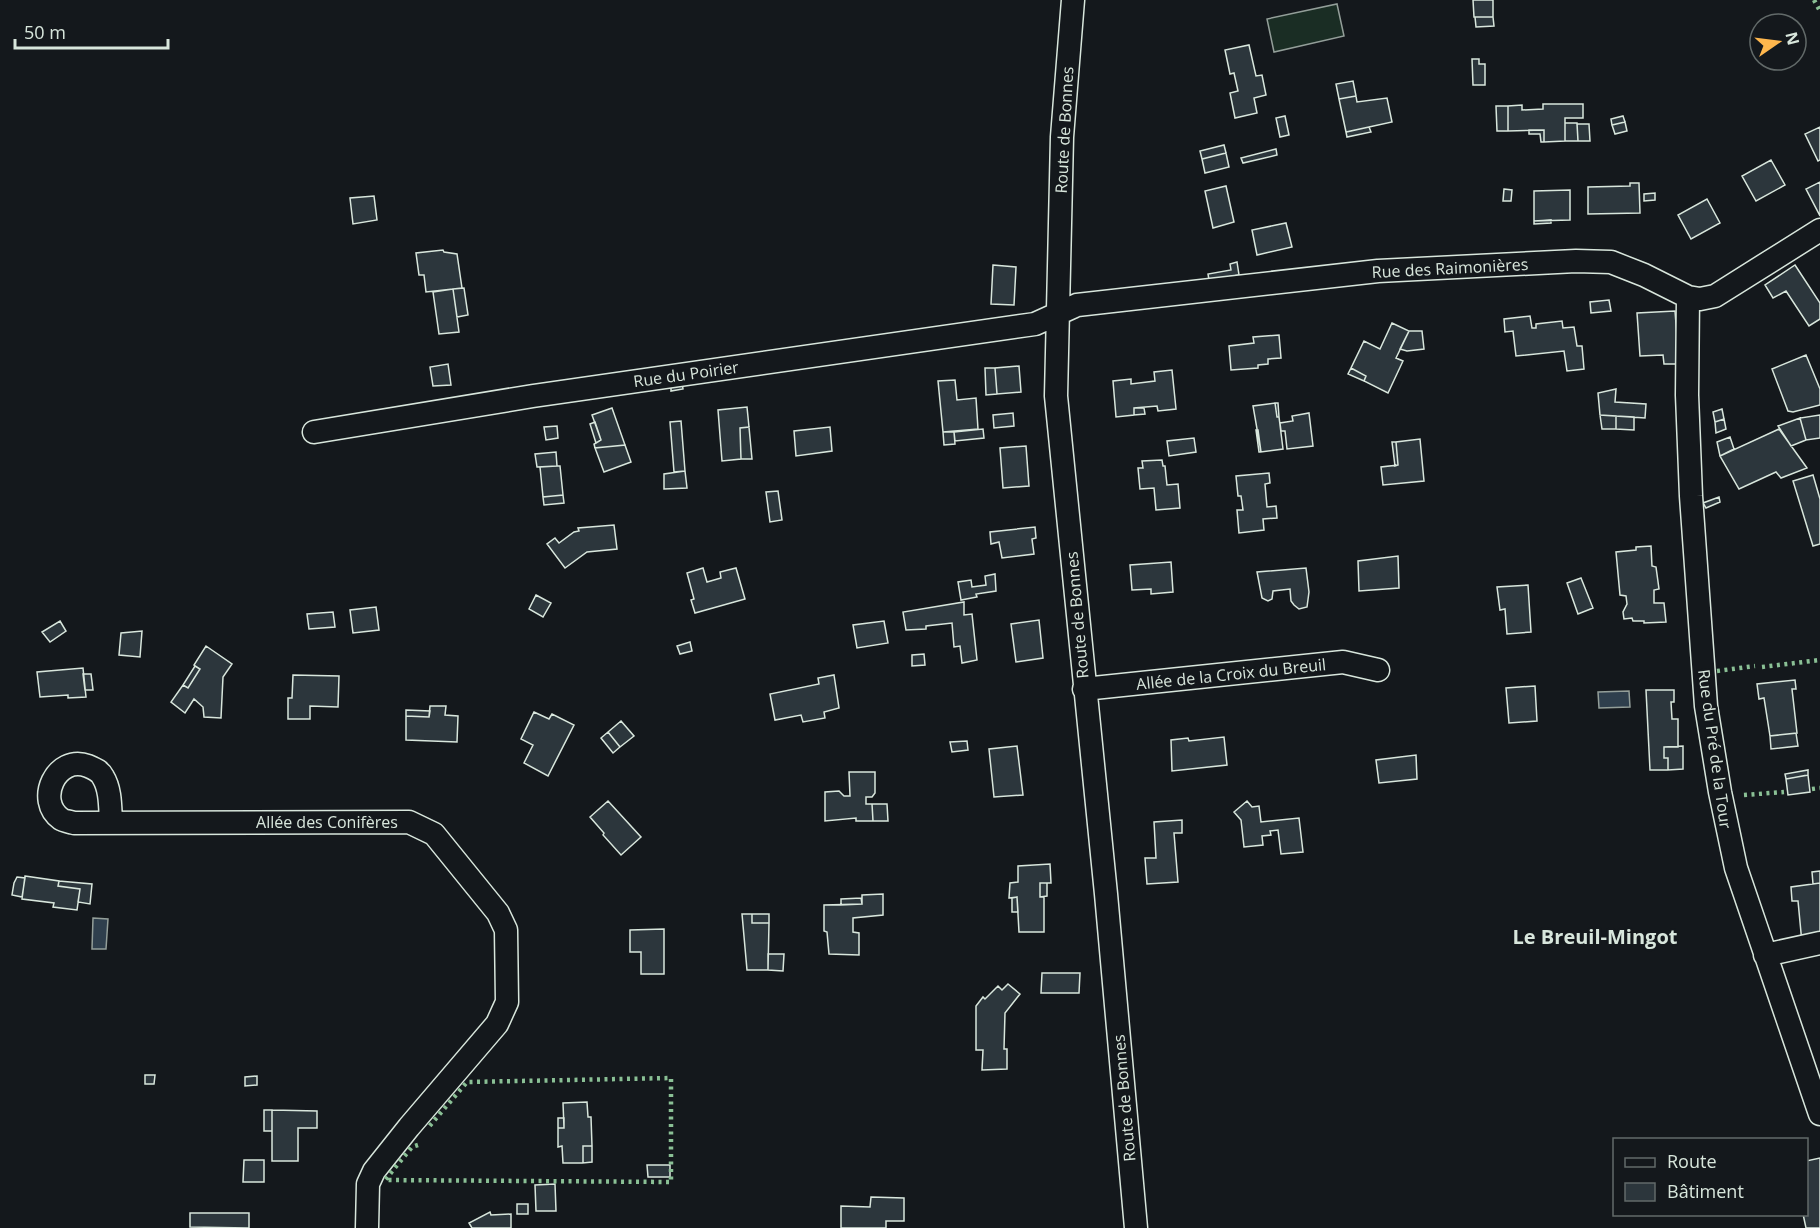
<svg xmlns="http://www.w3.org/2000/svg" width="1820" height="1228" font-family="'Open Sans',sans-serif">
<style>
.green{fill:#1a2d24;stroke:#939e99;stroke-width:1.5}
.water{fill:#2f3f4d;stroke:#939e99;stroke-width:1.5}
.building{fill:#2c363c;stroke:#d8e6dc;stroke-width:1.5}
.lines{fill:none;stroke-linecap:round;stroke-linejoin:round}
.minor-casing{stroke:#d8e6dc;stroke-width:25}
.minor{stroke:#14181c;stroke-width:22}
.hedge{stroke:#8ac095;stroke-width:4.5;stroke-dasharray:3 4.5;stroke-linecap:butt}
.labels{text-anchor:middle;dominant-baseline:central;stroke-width:4.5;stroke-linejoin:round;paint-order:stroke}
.street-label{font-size:16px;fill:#d8e6dc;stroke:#14181c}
.quarter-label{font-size:20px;font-weight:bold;fill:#d8e6dc;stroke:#14181c}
</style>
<rect width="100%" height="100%" fill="#14181c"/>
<path class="green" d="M1337,4L1344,36L1274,52L1267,19Z"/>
<path class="water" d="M1629,691L1630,707L1599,708L1598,692Z
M93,918L108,919L106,949H92Z"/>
<path class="building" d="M1473,0H1493V17H1474Z
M1475,17H1493L1494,26L1476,27Z
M1249,45L1256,76L1262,75L1266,95L1254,98L1257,113L1235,118L1230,93L1238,91L1234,73L1230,74L1225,50Z
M1472,59H1479V64H1485V85H1473Z
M1353,81L1356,96L1339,99L1336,84Z
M1356,96L1357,102L1387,98L1392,122L1346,132L1339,99Z
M1543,104H1583V118H1565V141L1544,142V130L1508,131V106L1522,105V110L1543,109Z
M1496,106H1508V131H1497Z
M1285,116L1289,135L1280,137L1276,118Z
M1623,116L1625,122L1612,125L1611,119Z
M1625,122L1627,131L1615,134L1612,125Z
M1565,123H1577L1578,141H1565Z
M1577,124H1589L1590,141H1578Z
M1369,127L1371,132L1347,137L1346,132Z
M1820,127V160L1818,161L1805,134Z
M1529,130H1544V142H1541L1540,134H1529Z
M1224,145L1226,153L1202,159L1200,151Z
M1276,149L1277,155L1243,163L1241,158Z
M1226,153L1229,167L1205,173L1202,159Z
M1771,160L1785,185L1756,201L1742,176Z
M1820,182V216L1806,189Z
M1630,183H1639L1640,213L1588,214V187L1630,186Z
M1226,186L1234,222L1213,228L1205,191Z
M1504,189L1512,190L1511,201H1503Z
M1570,190V220L1534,221V191Z
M1655,193V200L1644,201V194Z
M374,196L377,220L353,224L350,198Z
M1707,199L1720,223L1691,239L1678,215Z
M1551,220V223L1534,224V221Z
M1286,223L1292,247L1257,255L1252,230Z
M443,250L444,252L457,254L462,288L426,292L424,275H419L416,253Z
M1237,262L1239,275L1209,280L1208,274L1231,270L1230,264Z
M993,265L1016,267L1014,305L991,304Z
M1795,265L1820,303V319L1809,326L1786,291L1773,298L1765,285Z
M464,288L468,315L457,317L453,289Z
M453,289L459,332L439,334L433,292Z
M1609,300L1611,311L1591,313L1590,302Z
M1675,311L1679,364H1664L1663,355L1640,356L1637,313Z
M1530,316L1532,328H1536V324L1562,321L1563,328L1574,327L1577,346H1582L1584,369L1567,371L1564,351L1516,356L1513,331L1505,332L1504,319Z
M1392,323L1409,331L1396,358L1403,361L1388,393L1364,381L1366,376L1351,368L1364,341L1380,349Z
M1409,331H1422L1424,349L1407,351L1400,349Z
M1279,335L1281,358L1268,359V364L1258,365V368L1231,370L1229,346L1254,343L1253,337Z
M1806,355L1820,389V405L1793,412L1788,411L1772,369Z
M448,364L451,385L433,386L430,367Z
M1019,366L1021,392L997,394L995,368Z
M985,368H995L997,394L986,395Z
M1351,368L1366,376L1364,381L1348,374Z
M1172,370L1176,409L1158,411L1157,406L1134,408V415L1116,417L1113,381L1131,379V384L1155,381L1154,372Z
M955,380L957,400L976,398L978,429L943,432L938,381Z
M682,382L683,389L671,391V383Z
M1616,389L1615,402L1646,404L1645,418L1600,415L1598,393Z
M1275,403H1278L1279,417H1277Z
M1275,403L1277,417H1279L1283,449L1261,452L1253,406Z
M747,407L749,427L740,428L741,459L722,461L718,410Z
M612,408L625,445L595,448L594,444L601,440L592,415Z
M1134,408H1144L1145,414L1134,415Z
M1722,409L1724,419L1715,422L1713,412Z
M1013,413L1014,426L994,428L993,415Z
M1309,413L1313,446L1287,449L1285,431H1281L1280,423L1293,421L1292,416Z
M1600,415L1616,416V429H1602Z
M1820,415V438L1806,440L1800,418Z
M1616,416L1634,417V430L1616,429Z
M1800,418L1806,440L1791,446L1778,426Z
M1724,419L1726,429L1716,433L1715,422Z
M681,421L685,471L674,472L670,422Z
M595,422L601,440L596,443L590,424Z
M557,426L558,438L546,440L544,427Z
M749,427L752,459H741L740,428Z
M830,427L832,451L796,456L794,431Z
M983,429L984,438L955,441L954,432Z
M1779,429L1807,468L1781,478L1776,472L1739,489L1720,456Z
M1256,430H1258L1261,452H1259Z
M943,432H954L955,444L944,445Z
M1730,437L1734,449L1720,456L1717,442Z
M1194,438L1196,452L1169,456L1167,441Z
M1420,439L1424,481L1383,485L1381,467L1398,465L1396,442Z
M1392,442H1396L1398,465L1395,466Z
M625,445L631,462L604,472L595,448Z
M1026,446L1029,486L1003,488L1000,448Z
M556,452L557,466L537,467L535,454Z
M1162,460L1163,466H1165L1167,485L1178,484L1180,508L1156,510L1154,488L1140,489L1138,468H1143L1142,461Z
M557,466H560L563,495L543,497L540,467Z
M685,471L687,488L664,489V474Z
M1269,473L1270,483L1265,484L1267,507L1276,506L1277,518L1263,519L1264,530L1239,533L1237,510H1243L1241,496H1238L1236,476Z
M1813,475L1820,499V544L1813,546L1793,481Z
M778,491L782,520L770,522L766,492Z
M563,495L564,503L544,505L543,497Z
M1719,497L1720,502L1706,508L1703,503Z
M614,525L617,549L587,552L565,568L547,544L555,538L559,543L574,532L579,531L578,528Z
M1035,527L1036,538L1032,539L1034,554L1002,558L999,542L991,544L990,532Z
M1651,546L1652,566L1656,567L1659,589L1654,590V603H1664L1666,622L1644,623V621H1633L1632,618L1624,619L1623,612L1627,604L1626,596L1620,595L1616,552L1636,550V547Z
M1398,556L1399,588L1359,591L1358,561Z
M1171,562L1173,592L1151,594V589L1132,590L1130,565Z
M703,568L707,582L721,578L720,572L736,568L745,599L695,613L691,600L694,599L687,573Z
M1306,568L1309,592L1307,607L1299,609L1294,605L1291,601L1290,589L1273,591L1272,599L1268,601L1262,598L1257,572Z
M995,574L996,591L976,594L977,597L961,600L958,582L971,580L972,587L986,585L985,576Z
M1581,578L1593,608L1578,614L1567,583Z
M1528,585L1531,632L1507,634L1505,609L1500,610L1497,587Z
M536,595L551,603L543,617L529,609Z
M964,602V615L972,614L977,660L962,663L960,646L954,647L952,623L926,626V629L906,630L903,612Z
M376,607L379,630L353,633L350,610Z
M333,612L335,627L309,629L307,614Z
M1039,620L1043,658L1016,662L1011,624Z
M60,621L66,631L50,642L42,632Z
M884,621L888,643L857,648L853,625Z
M142,631L140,657L119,655L121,633Z
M690,642L692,651L680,654L677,646Z
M206,646L232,664L223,677L221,718L204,717L203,707L194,699L185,713L171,702L183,685L188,688L200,669L194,665Z
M924,654L925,665L912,666V655Z
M195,666L200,669L188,688L183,685Z
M83,668L86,697L68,698V695L40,697L37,672Z
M83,674H91L93,690H85Z
M293,675L339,676L338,707L310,706V719H288V698H292Z
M834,675L839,708L824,712L825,718L803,722L801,715L775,720L770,694L819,684L818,678Z
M1795,680L1796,689H1792L1797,733L1770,736L1764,698L1759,699L1757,684Z
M1535,686L1537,721L1509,723L1506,688Z
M1646,690H1674V702H1671L1672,719H1678V747H1664V758H1668V770H1650Z
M430,706H446L445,715L458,716L457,742L406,740V716L429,717Z
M406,710L430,711L429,717L406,716Z
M534,712L549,719L552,714L574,725L548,776L524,763L533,745L521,739Z
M621,721L634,736L620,747L608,732Z
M608,732L620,747L613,753L601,738Z
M1796,733L1798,746L1771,749L1770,736Z
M1224,737L1227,765L1172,771L1171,740L1188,738L1189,741Z
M967,741L968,750L952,752L950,742Z
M1017,746L1023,795L994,797L989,749Z
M1683,746V769L1668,770V758H1664V747Z
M1416,755L1417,779L1379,783L1376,760Z
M1808,770V775L1786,779L1785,774Z
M849,772H875V793L872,797H866V804H872L873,821H856V818L825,821V792L839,791L844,796H850Z
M1808,775L1810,792L1788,795L1786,779Z
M608,801L641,837L621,855L603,835L604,833L590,817Z
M1247,801L1252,807L1259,806L1261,822L1299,818L1303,852L1281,854L1278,830L1270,831L1271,835L1262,836L1263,845L1244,847L1241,820L1234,812Z
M872,804H887L888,821H873Z
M1182,820V833H1174L1178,882L1147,884L1145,858H1156L1154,822Z
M1050,864L1051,883H1040V897H1044V932H1019L1017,897L1009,898L1010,883L1018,882V866Z
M1820,871V883L1813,884L1812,872Z
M25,876L59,881L58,886L80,889L77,910L53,907L54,903L22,899Z
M17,877L25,878L22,897L12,895L14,883Z
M59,881L92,884L90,904L78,902L80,889L58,886Z
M1040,883H1047V896L1040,897Z
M1820,883V938L1802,943L1798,901H1792L1791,887Z
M883,894V915L853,918V932L859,933V955L829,954L827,932L824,931V905L862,904V895Z
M1017,897L1018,912H1012V898Z
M861,898L862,904L841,905V899Z
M742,914H752V923H769L768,970H747Z
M752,914H769V923H752Z
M664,929V974H641V952H630V930Z
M768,954H784L783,971L768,970Z
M1042,973H1080L1079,993H1041Z
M1008,984L1020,994L1005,1013L1004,1049H1007V1069L982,1070L983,1050H976V1006L983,997L985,999L998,986L1002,990Z
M145,1075H155L154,1084H145Z
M257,1076V1085L245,1086V1077Z
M587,1102L588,1117H591L592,1146H583V1163H563L562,1146L558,1147V1128H564L563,1103Z
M264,1110H272V1131H264Z
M272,1110L317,1111V1128H298V1161H272Z
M558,1118H564V1128H558Z
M583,1146H592V1162L583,1163Z
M1820,1158V1228H1806L1803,1214H1806V1161Z
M244,1160H264V1182H243Z
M647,1165H670V1177H648Z
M555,1184L556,1211H536L535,1185Z
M871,1197L904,1198V1221H886V1228H841V1206L870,1207Z
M517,1204H528V1214H517Z
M490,1212L491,1215L511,1214V1228H472L469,1223Z
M190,1213H249V1228L190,1227Z"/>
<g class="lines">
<defs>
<path id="minor" d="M1073,0L1062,137L1056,396L1106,894L1136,1228
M1688,297L1687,395L1691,496L1706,706L1720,792L1736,868L1820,1114
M314,432L533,396L1035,324L1077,305L1378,271L1576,261L1611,262L1644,275L1688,297L1700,299L1715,296L1820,230
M1084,689L1343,662L1378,670
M111,822C110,808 111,790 103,777C100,771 95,769 88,766C56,754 35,801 61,819C64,821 71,822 74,823L409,822L434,834L498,913L506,930L507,1002L497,1024L409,1127L374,1171L368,1184L367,1228
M1765,955L1820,943"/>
</defs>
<use href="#minor" class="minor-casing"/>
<use href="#minor" class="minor"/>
<path class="hedge" d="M1814,0L1820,11
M1762,667L1820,660
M1717,671L1755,666
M1812,789L1820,788
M1744,795L1784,792
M418,1145L412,1147L385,1180L671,1182V1078L467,1082L427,1129"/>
</g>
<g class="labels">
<g class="street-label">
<text transform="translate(1064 130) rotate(-87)">Route de Bonnes</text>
<text transform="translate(1450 268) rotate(-3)">Rue des Raimonières</text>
<text transform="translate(686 374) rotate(-8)">Rue du Poirier</text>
<text transform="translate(1077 615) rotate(-95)">Route de Bonnes</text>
<text transform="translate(1231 674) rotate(-6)">Allée de la Croix du Breuil</text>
<text transform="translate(1715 749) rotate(82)">Rue du Pré de la Tour</text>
<text x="327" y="822">Allée des Conifères</text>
<text transform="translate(1124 1098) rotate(-95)">Route de Bonnes</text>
</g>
<g class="quarter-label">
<text x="1595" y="936">Le Breuil-Mingot</text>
</g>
</g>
<rect x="1613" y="1138" width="195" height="78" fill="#14181c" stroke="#626a69" stroke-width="1.5"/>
<rect x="1625" y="1158" width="30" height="9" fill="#14181c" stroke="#626a69" stroke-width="1.5"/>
<text x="1667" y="1168" font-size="18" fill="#d8e6dc">Route</text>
<rect x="1625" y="1183" width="30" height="18" fill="#2c363c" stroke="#626a69" stroke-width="1.5"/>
<text x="1667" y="1198" font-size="18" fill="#d8e6dc">Bâtiment</text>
<g transform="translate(1778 42) rotate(76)"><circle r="28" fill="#14181c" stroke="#626a69" stroke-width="1.5"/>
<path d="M0-4.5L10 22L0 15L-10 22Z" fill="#ffb74d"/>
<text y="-9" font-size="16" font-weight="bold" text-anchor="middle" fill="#d8e6dc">N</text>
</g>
<path d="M15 39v9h153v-9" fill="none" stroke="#d8e6dc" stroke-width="3"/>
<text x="24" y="39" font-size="18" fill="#d8e6dc" stroke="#14181c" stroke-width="4.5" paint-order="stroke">50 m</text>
</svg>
